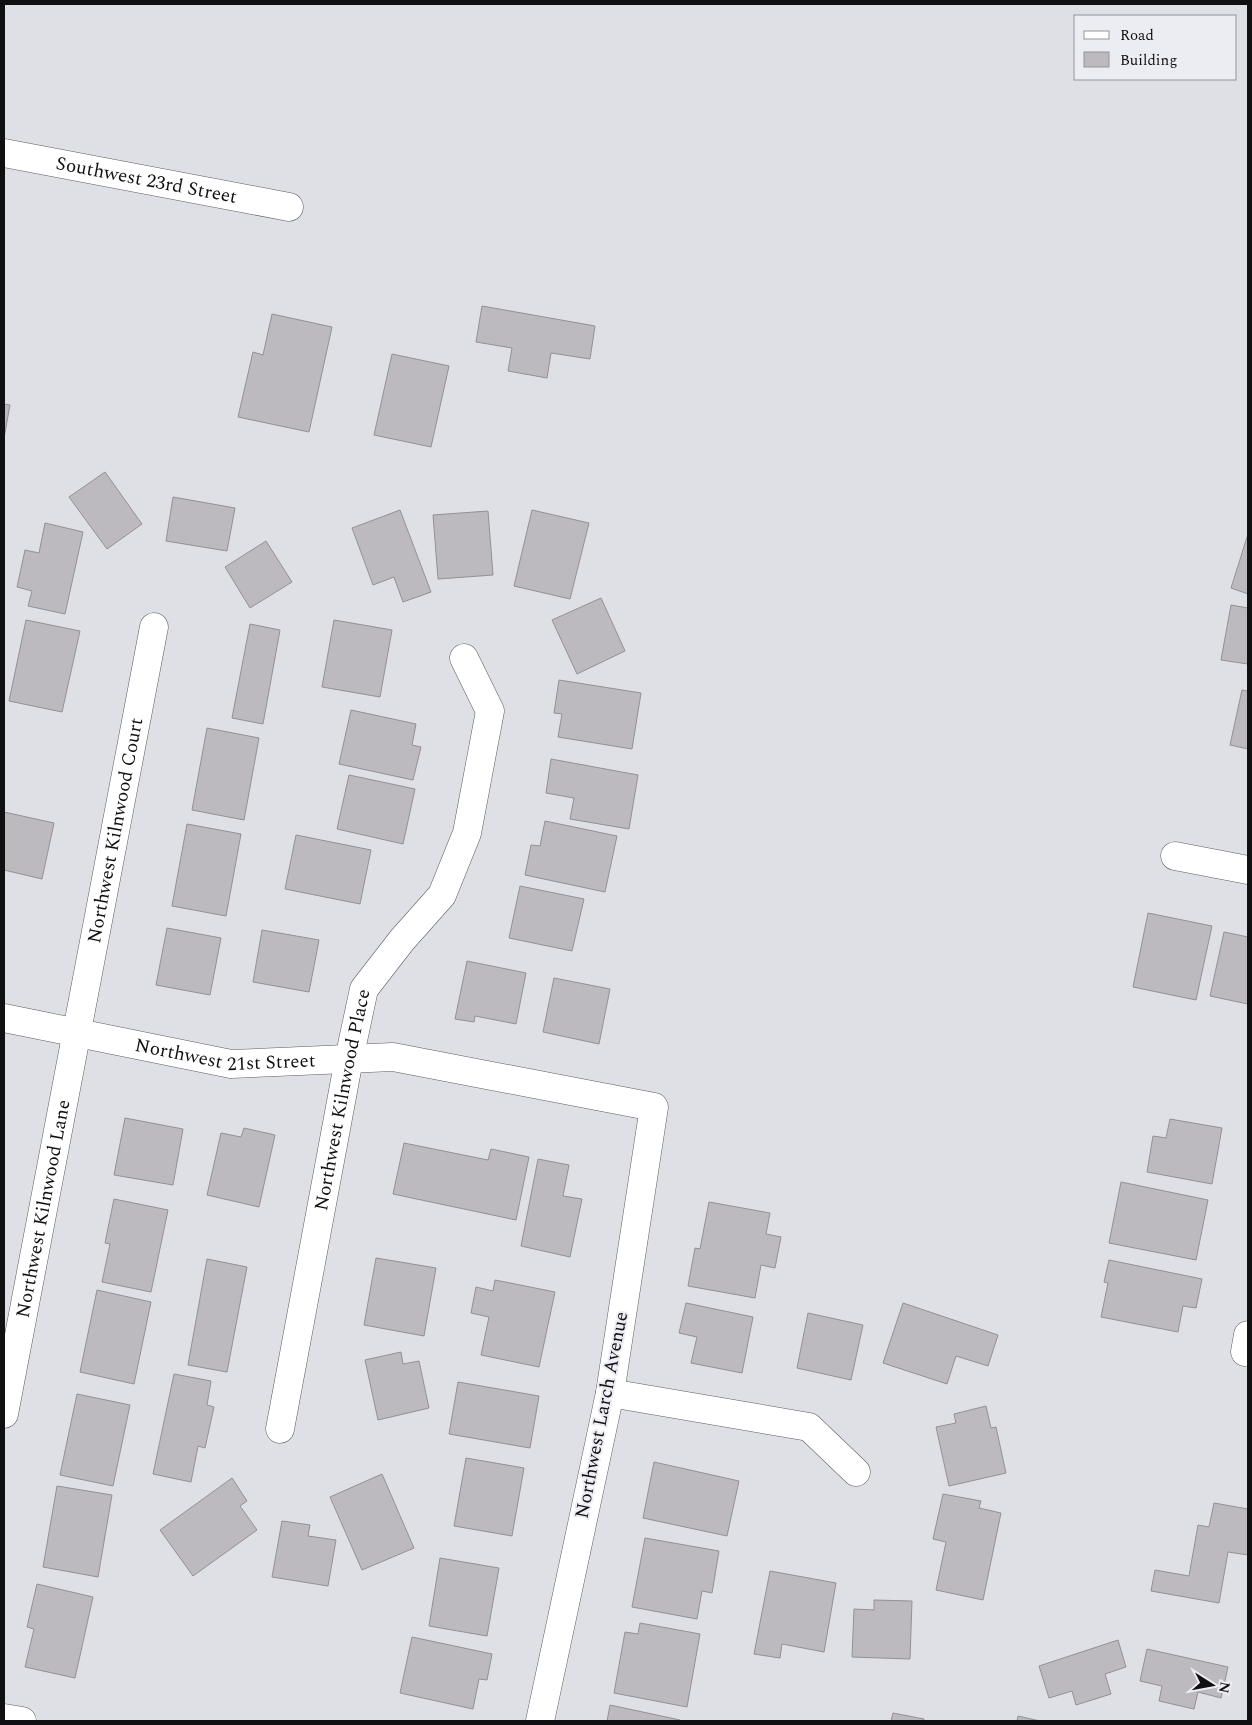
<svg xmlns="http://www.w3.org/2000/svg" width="1252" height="1725" font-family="Spectral,serif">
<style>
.building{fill:#bcb9bf;stroke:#939096}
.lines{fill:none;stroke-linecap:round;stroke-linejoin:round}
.street-casing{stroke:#5b5b61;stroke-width:29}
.street{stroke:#fff;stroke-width:28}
.labels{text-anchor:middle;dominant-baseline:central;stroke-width:4;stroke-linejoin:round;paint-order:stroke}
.street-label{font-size:19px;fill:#101012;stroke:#ececf3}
</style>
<rect width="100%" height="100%" fill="#dfdfe6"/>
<path class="building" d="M482,306L595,326L590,359L551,353L547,378L508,371L512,348L476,342Z
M272,314L332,327L309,432L238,417L253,352L263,355Z
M392,354L449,366L431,447L374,435Z
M4,404L10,405L4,438Z
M105,472L142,524L107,549L69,497Z
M173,497L235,508L227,551L166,541Z
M400,510L431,592L403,602L394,577L373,585L352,528Z
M532,510L589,523L570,599L514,586Z
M488,511L493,575L438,579L433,515Z
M45,523L83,532L65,614L28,606L32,591L17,587L25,550L39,553Z
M1248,534V594L1231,588Z
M266,541L292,582L250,608L225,567Z
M601,598L625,651L577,674L552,620Z
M1231,605L1248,608V664L1221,660Z
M26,620L80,631L62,712L9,701Z
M334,620L392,630L380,697L322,687Z
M250,624L280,630L263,724L232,718Z
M559,680L641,693L632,749L558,737L562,714L554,713Z
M1242,690L1248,691V749L1230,745Z
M351,710L416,724L412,745L421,747L413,780L339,764Z
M207,728L259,738L244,820L192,810Z
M551,759L638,775L629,829L570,819L574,798L546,793Z
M349,775L415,789L403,844L337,829Z
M4,812L54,823L42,879L4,870Z
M545,821L617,836L605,892L525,875L531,845L540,846Z
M187,824L241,834L226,916L172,906Z
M296,835L371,850L360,904L285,889Z
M520,886L584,899L572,951L509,938Z
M1148,913L1212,926L1196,1000L1133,987Z
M167,928L221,938L210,995L156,985Z
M262,930L319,940L309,992L253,982Z
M1224,932L1248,937V1004L1210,996Z
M467,961L526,973L516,1024L475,1016L474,1022L455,1019Z
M554,978L610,989L599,1044L543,1032Z
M125,1118L183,1129L173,1185L114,1175Z
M1170,1119L1222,1128L1212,1184L1147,1172L1153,1136L1166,1138Z
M244,1128L275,1135L259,1207L207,1195L221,1133L241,1137Z
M404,1143L488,1160L491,1149L529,1157L516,1220L393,1194Z
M538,1159L569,1165L563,1196L582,1199L570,1257L521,1246Z
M1121,1182L1208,1200L1196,1260L1109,1243Z
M114,1199L168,1210L151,1292L102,1282L110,1244L105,1243Z
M709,1202L770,1213L766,1234L781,1237L775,1268L761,1265L755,1298L688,1286L695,1248L700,1249Z
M376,1258L436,1268L424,1336L364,1325Z
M207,1259L247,1267L227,1372L188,1365Z
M1109,1260L1202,1279L1196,1308L1183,1306L1178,1332L1101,1317L1108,1283L1104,1282Z
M495,1280L555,1292L539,1367L481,1355L489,1317L471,1313L476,1287L493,1291Z
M97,1290L151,1302L134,1384L80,1372Z
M686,1303L753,1317L742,1373L691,1363L697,1337L679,1333Z
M903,1303L998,1335L988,1366L956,1356L947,1384L883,1363Z
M808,1313L863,1325L851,1380L797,1368Z
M401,1352L403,1364L419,1361L429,1408L378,1420L365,1360Z
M174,1374L211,1381L207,1405L214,1407L205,1448L198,1446L191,1482L153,1474Z
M458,1382L539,1396L530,1448L449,1434Z
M77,1394L130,1405L113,1486L60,1475Z
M986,1406L991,1428L996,1427L1006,1473L949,1486L936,1427L956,1423L954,1414Z
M466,1458L524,1468L512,1536L454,1526Z
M654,1462L739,1481L727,1536L643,1518Z
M382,1474L414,1548L362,1570L330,1497Z
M232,1478L247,1501L240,1506L257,1530L193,1576L160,1530Z
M57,1486L112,1495L98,1577L43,1567Z
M943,1494L981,1501L979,1508L1001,1513L983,1600L936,1590L946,1542L933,1539Z
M1214,1503L1248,1509V1555L1228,1552L1219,1603L1151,1591L1155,1570L1189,1576L1198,1525L1209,1527Z
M282,1521L310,1525L308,1536L336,1540L328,1586L272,1577Z
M645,1538L719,1551L712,1593L702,1591L697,1619L632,1607Z
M440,1558L499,1568L487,1636L429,1626Z
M770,1571L836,1583L824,1652L782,1644L780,1658L754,1654Z
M37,1584L93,1597L75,1678L25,1667L34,1629L27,1627Z
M874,1600L912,1601L910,1659L852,1657L854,1609L874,1610Z
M640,1623L700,1634L687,1707L614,1693L625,1632L638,1634Z
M412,1637L492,1654L487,1680L479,1679L473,1709L400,1693Z
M1118,1640L1126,1667L1105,1674L1111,1694L1076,1705L1072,1691L1049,1698L1039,1666Z
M1147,1649L1228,1667L1221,1698L1198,1692L1194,1709L1159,1701L1162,1686L1140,1681Z
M610,1705L680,1720V1721H607Z
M893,1713L924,1719V1721H891Z
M1018,1716L1040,1721H1017Z"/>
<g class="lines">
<defs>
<g id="street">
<path id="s1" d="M4,153L289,207"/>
<path d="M1175,856L1248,870"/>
<path id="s2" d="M4,1018L231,1064L393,1057L654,1107L610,1393L540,1721"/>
<path d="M1245,1352L1248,1335"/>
<path d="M610,1393L809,1427L856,1472"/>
<path id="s3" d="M4,1414L154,627"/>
<path id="s4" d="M280,1429L349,1059L364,989L402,940L442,895L467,833L490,711L464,658"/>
<path d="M4,1718L22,1721"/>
</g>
</defs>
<use href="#street" class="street-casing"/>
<use href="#street" class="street"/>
</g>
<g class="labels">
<g class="street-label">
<text stroke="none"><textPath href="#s1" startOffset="145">Southwest 23rd Street</textPath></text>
<text stroke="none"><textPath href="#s3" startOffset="594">Northwest Kilnwood Court</textPath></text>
<text stroke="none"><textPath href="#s2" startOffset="225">Northwest 21st Street</textPath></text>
<text stroke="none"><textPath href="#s4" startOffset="335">Northwest Kilnwood Place</textPath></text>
<text stroke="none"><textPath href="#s3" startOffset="209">Northwest Kilnwood Lane</textPath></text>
<text transform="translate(602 1415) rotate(-79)">Northwest Larch Avenue</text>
</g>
</g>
<rect width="1252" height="1725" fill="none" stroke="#101012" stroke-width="10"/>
<rect x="1074" y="15" width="162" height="65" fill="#ececf3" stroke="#949499"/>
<rect x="1084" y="31" width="25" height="8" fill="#ffffff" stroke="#949499"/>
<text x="1120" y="40" font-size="15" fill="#101012">Road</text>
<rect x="1084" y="52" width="25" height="15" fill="#bcb9bf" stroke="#949499"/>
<text x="1120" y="65" font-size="15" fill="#101012">Building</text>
<g transform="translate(1212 1685) rotate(101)" stroke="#ececf3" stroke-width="4" paint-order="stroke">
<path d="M0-4L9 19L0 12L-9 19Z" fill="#101012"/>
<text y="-8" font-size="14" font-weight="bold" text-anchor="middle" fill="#101012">N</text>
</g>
</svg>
